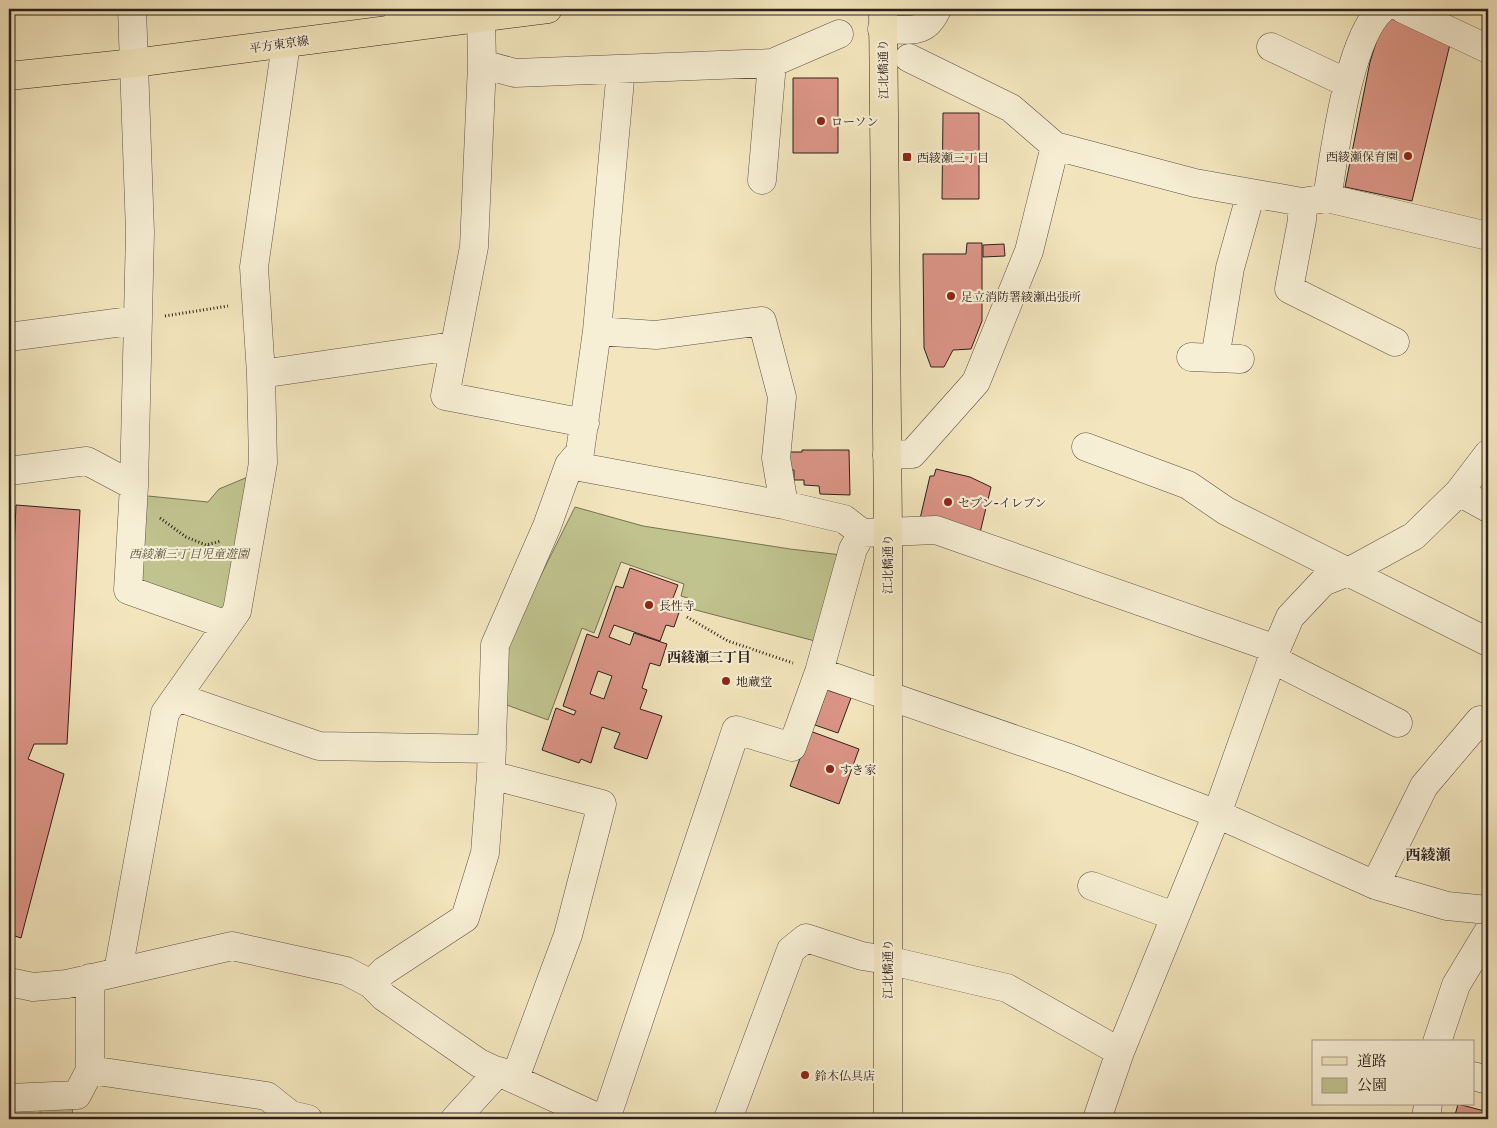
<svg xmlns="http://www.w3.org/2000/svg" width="1497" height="1128" font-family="'Libre Caslon Text','Noto Serif JP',serif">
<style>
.green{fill:#c0c38e;stroke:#767254}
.building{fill:#dc9587;stroke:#2d201b;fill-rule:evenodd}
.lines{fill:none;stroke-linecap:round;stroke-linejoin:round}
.minor-casing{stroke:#5e5244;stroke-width:29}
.major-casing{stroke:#2d201b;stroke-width:29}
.path{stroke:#2d201b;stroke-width:3;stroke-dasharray:1 2.5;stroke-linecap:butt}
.minor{stroke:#f7efd5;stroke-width:28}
.major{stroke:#f3e6be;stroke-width:28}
.poi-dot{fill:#8f2418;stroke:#f7efd5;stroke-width:2}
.labels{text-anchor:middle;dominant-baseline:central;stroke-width:4.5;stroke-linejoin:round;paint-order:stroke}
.street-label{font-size:12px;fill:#2d201b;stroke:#f7efd5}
.poi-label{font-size:12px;fill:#2d201b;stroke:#f7efd5;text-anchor:start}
.park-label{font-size:12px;font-style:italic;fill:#59513e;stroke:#f7efd5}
.neighbourhood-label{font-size:14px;font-weight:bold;fill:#2d201b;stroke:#f7efd5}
.quarter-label{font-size:15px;font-weight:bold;fill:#2d201b;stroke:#f7efd5}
</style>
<rect width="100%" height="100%" fill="#f3e6be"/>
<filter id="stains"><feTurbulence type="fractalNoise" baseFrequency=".004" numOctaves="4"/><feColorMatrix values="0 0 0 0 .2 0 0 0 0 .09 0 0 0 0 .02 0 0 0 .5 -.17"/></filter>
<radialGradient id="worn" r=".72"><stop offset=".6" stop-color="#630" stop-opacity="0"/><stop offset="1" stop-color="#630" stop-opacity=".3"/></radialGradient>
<path class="green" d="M255,474L224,622L131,588L138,495L208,502L219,489Z
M575,507L643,526L790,549L842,555L815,641L688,608L691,599L681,596L684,584L621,562L594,633L582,628L548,720L504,704L507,653L523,611Z
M73,1100L72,1119H40V1102Z"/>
<path class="building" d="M1389,15L1451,40L1412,201L1345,187L1370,62L1382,23Z
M793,78H838V153H793Z
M943,113H979V199H942Z
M967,243H982V321L971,349L953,350L944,367H931L924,348L923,254H966Z
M1004,244L1005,256L983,257V245Z
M802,450H849L850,495L820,494L819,486L804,485V480H794V470H788V452H802Z
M936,469L970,477L991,487L979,537L919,523L930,476H934Z
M16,505L80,510L67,744H34L28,759L64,774L21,938L9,934V665Z
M630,568L678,585L673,598L683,601L674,627L666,625L660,641L614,625L609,637L630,645L634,633L667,644L660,666L650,663L642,688L647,690L640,709L662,716L647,759L614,748L620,733L602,727L591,763L581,759L579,763L542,750L556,708L574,715L576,711L563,706L587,634L598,638L616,586L623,588ZM598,671L612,676L604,699L590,694Z
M827,690L851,698L838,733L815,725Z
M810,731L859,749L839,804L790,786Z
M1458,1104L1488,1112V1119H1454Z"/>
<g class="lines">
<defs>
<path id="minor" d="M132,9L140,232L134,486L128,590L227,625
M1403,9L1488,49
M481,17L482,64L474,247L445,396L585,423
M398,27L399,9
M882,29C909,29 925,36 937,9
M1271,47L1347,83
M909,58L1011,108L1055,146L1195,183L1302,202L1327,198L1488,236
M482,64L515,73L772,63L839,34
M762,180L772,63
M1327,198C1335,152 1348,39 1382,9
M1302,202V220L1289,289L1395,342
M597,331L656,335L762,321L782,397L776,458L784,505
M9,337L138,320
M1191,357L1240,359
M1215,358L1230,268L1251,193
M261,374L453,346
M1086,447L1188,485L1226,511L1488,642
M887,455L912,454L976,382L1029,251L1055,146
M569,465L784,505L844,519L862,533L936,530L1276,649
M9,471L87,461L134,486
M1459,492L1488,508
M1272,659L1398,723
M819,672L1072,759L1217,814L1375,885L1447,906L1488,910
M177,697L319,746L492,749
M491,775L602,804L568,935L515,1078
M1375,885L1424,786L1480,720L1488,725
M1092,886L1174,916
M118,971L165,713L237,611L263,463L261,374L254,267L286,44
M9,982L33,987L67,984L232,946L346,971L371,984L384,997L479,1063L601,1119
M371,984L384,971L465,918L485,853L491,775L495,645L547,526L569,465L580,452L597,331L621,69
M1437,1042L1456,985L1488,932
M90,1070L267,1096L291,1115L308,1119
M1473,1076L1488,1080
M9,1098L77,1095L90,1070V978
M455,1119L499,1071
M606,1119L736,730L792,747L819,672L853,549L862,533
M728,1119L791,950L806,938L862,956L887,960L1007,988L1120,1052
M1097,1119L1120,1052L1217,814L1272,659L1290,617L1323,582L1348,572L1414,536L1459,492L1488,454
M1426,1119L1428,1104"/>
<path id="major" d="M883,9L888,531V1119
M9,76L134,63L548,9"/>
</defs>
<use href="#minor" class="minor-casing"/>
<use href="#major" class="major-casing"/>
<path class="path" d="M165,316L228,306
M160,518L186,537L206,545L221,541
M207,546L219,557
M687,617L728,641L793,663"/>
<use href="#minor" class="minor"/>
<use href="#major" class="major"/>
</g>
<g class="poi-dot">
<circle cx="821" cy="121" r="5"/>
<circle cx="1408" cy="156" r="5"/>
<rect x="902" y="152" width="10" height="10" rx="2.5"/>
<circle cx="951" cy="296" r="5"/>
<circle cx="948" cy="502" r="5"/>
<circle cx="649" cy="605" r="5"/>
<circle cx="726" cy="681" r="5"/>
<circle cx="830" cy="769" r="5"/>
<circle cx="805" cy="1075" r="5"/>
</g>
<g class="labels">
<g class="street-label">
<text transform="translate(279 44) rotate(-8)">平方東京線</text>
<text transform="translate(883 69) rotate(-91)">江北橋通り</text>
<text transform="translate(887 564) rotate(-90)">江北橋通り</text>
<text transform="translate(887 969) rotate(-90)">江北橋通り</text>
</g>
<g class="poi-label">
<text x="831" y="121">ローソン</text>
<text x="1398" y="156" text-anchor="end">西綾瀬保育園</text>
<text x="917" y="157">西綾瀬三丁目</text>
<text x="961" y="296">足立消防署綾瀬出張所</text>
<text x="958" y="502">セブン-イレブン</text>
<text x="659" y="605">長性寺</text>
<text x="736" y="681">地蔵堂</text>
<text x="840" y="769">すき家</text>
<text x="815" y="1075">鈴木仏具店</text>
</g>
<g class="park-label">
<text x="189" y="553">西綾瀬三丁目児童遊園</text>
</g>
<g class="neighbourhood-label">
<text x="709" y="657">西綾瀬三丁目</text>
</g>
<g class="quarter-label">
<text x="1428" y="854">西綾瀬</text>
</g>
</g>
<rect width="1497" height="1128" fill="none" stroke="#f3e6be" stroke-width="30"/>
<rect x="10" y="10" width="1477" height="1108" fill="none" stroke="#2d201b" stroke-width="2.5"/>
<rect x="15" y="15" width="1467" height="1098" fill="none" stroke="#2d201b"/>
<rect x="1312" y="1040" width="162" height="65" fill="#f7efd5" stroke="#a69c8b"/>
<rect x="1322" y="1057" width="25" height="8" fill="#f3e6be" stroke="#a69c8b"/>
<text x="1357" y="1066" font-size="15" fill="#2d201b">道路</text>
<rect x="1322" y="1078" width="25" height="15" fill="#c0c38e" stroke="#a69c8b"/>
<text x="1357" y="1090" font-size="15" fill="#2d201b">公園</text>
<rect width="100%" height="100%" filter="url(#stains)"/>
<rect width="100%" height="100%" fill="url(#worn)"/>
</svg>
